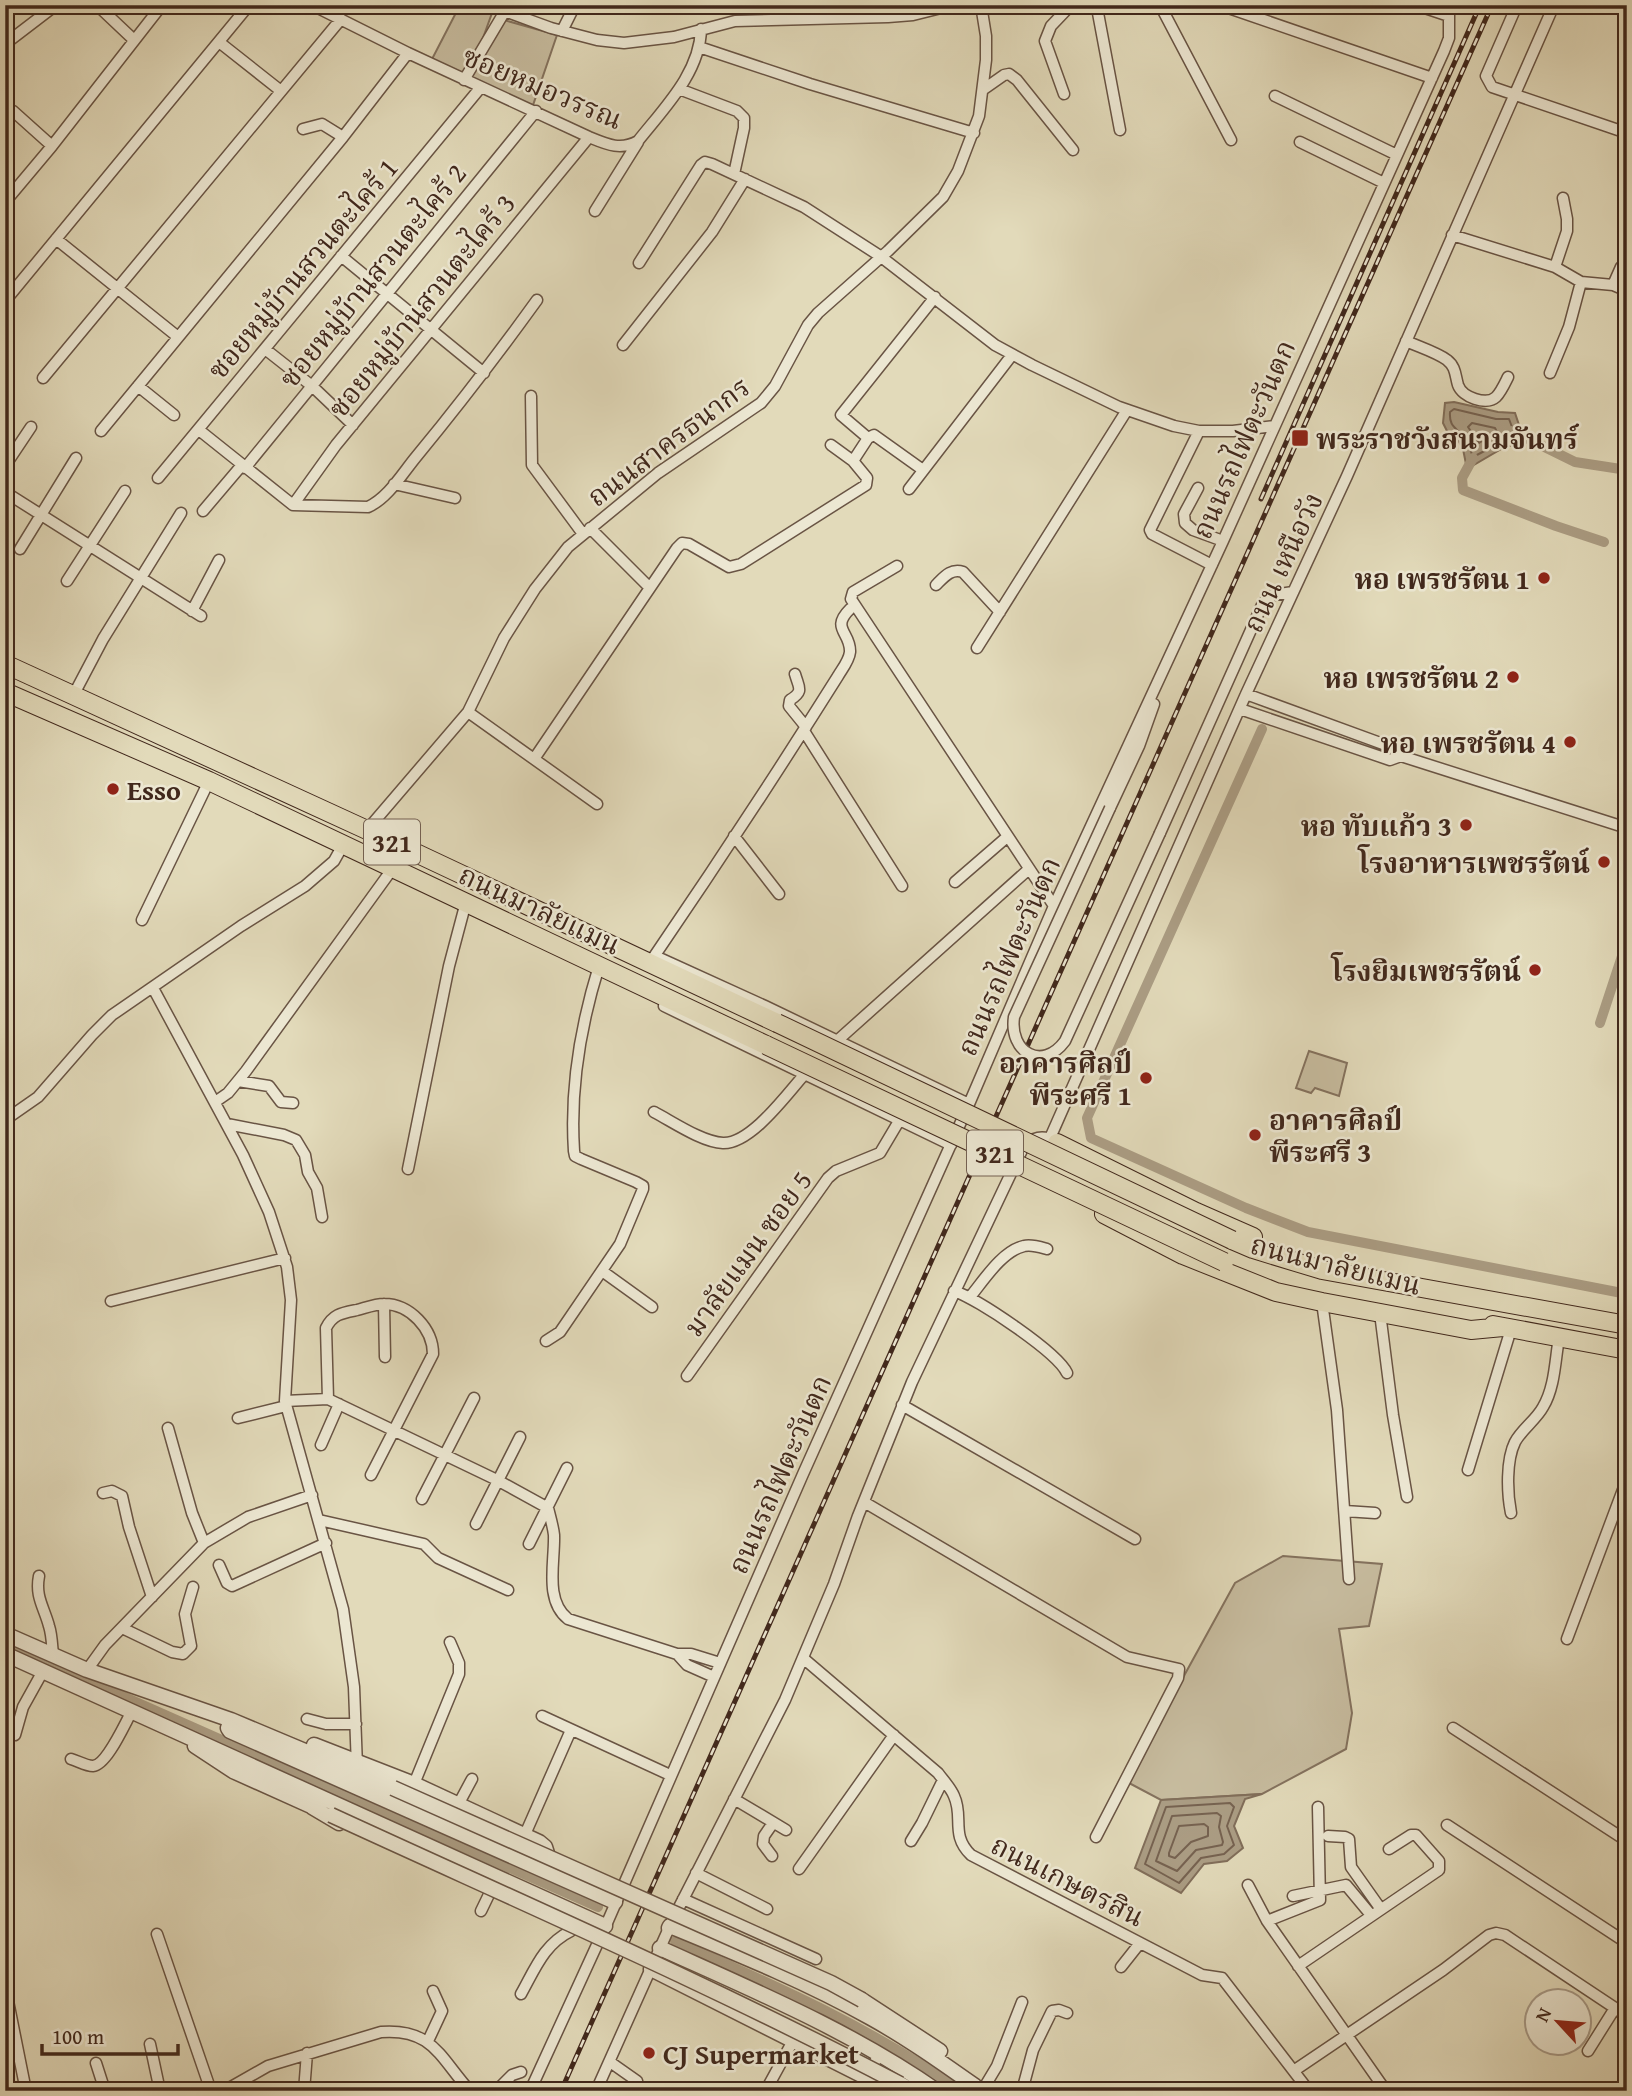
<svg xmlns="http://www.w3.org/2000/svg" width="1632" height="2096" font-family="'Gentium Book Plus','Noto Serif Thai',serif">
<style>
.green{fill:#c7bc9f;stroke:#84725e;stroke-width:2}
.water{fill:#ab9d84;stroke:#816e5a;stroke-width:2}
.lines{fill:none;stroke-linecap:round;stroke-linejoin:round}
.shore{stroke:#766250;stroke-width:2}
.canal{stroke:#ab9d84;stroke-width:10}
.minor-casing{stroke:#695444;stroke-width:13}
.tertiary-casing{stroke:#695444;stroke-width:17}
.trunk-casing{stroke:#41281c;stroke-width:20}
.minor{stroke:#ece7d2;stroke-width:10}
.tertiary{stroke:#ece7d2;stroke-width:14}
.trunk{stroke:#e2daba;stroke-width:18}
.rail-casing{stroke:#41281c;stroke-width:5}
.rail{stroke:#ece7d2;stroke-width:2.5;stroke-dasharray:8;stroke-linecap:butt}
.minor-bridge-casing{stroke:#695444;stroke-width:13;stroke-linecap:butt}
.tertiary-bridge-casing{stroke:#695444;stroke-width:17;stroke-linecap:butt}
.trunk-bridge-casing{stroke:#41281c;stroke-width:20;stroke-linecap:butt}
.minor-bridge{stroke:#ece7d2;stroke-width:10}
.tertiary-bridge{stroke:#ece7d2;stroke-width:14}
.trunk-bridge{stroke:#e2daba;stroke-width:18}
.poi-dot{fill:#8f2418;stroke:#ece7d2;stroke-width:2.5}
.labels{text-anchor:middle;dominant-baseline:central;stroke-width:5;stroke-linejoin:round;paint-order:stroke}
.shield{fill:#ece7d2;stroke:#746153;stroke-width:2}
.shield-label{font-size:26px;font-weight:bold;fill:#41281c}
.street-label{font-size:28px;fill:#41281c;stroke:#ece7d2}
.poi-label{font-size:28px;font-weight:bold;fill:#41281c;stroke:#ece7d2;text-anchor:end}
</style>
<rect width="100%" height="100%" fill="#e2daba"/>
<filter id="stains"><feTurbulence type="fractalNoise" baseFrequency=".00286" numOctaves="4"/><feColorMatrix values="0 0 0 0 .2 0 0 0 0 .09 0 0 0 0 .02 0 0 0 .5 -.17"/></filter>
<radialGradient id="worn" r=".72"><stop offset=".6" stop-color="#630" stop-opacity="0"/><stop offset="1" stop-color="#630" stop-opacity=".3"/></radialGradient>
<path class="green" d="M460,5H472L492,13L470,74L504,20L557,35L532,108L431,61Z
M1309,1051L1347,1063L1339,1096L1315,1088L1311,1093L1296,1088Z
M1283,1556L1382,1564L1369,1626L1339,1629L1352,1713L1346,1749L1262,1794L1161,1800L1129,1783L1185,1674L1235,1583Z"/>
<path class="water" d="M1454,402L1498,412L1515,413L1523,437L1518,443L1503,448L1467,469L1463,449L1458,440L1449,435L1443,423L1445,403Z
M1262,1794L1245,1799L1234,1826L1243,1848L1227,1861L1204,1864L1181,1893L1135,1868L1161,1800Z"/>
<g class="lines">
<path class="shore" d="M1454,409L1496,419H1509L1515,435L1473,457C1470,450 1469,442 1463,436C1455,427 1449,426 1450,412Z
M1472,423L1495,428L1497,432L1479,443L1468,427Z
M1230,1803L1234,1807L1227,1826L1234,1845L1224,1854L1201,1858L1179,1883L1145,1864L1166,1807Z
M1217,1813L1221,1816L1219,1827L1223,1842L1222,1845L1196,1850L1177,1871L1156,1861L1172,1816Z
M1204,1824L1208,1827V1836L1191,1842L1175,1858L1169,1856V1853L1179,1826Z"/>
<path class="canal" d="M1512,431L1575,462L1627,470
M1473,458L1462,478L1463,490L1556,526L1604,542
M1262,729L1087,1118L1091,1138L1246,1208L1308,1232L1627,1294
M1600,1023L1627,941
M5,1644L598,1907
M675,1941C774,1985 872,2028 961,2091"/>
<defs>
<path id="minor" d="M97,5L134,40
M312,5L408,53L589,137C606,144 620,151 638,141C664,108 700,73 701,29
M488,5L551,28L597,40L624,43L674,37L735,21L888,17L913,15L953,5
M1095,5L1098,13L1120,130
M1160,5L1231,140
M1220,5L1432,78
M1416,5L1449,16
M1517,5L1486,76L1492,87L1627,133
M562,31L575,5
M219,42L281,91
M5,44L56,5
M699,47L810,84L974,133
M464,80L505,11
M679,89L737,111L744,118V128L734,174
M984,89L1004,75L1009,74L1017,80L1073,150
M1064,94L1045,41L1051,26L1071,5
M1275,96L1397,155
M5,108L13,111L52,146
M303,129L322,124L343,137
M1300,142L1384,183
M5,202L52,146L162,5
M595,211L638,142
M1452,235L1555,267L1581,282L1613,285L1627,291
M56,239L178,337
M341,256L484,373
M639,263L701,165L705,162L712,164L804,207L880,256L995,345L1032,365L1119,407L1174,426L1199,431H1233L1274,426
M1555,267L1567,231V219L1563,198
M1613,285L1621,267L1627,262
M5,301L249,5
M1406,341C1419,347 1436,352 1447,360C1456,367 1455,375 1458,385C1462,397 1486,406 1496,397C1501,392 1505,383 1508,377
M623,345L712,232L745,179
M265,349L312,386L353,425
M1550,373L1569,327L1581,282
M43,378L341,19
M138,386L174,415
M531,396L532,465L583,534
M199,430L293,505L368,507C388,498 402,474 416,457C458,406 498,354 537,300
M101,431L343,137L408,53
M1199,431L1150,530L1152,534L1212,565
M831,445L853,461
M5,466L31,427
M245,468L536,111
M923,470L874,435L868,438L841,415L935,297
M158,478L481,87
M394,484L455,498
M1198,488L1184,514L1185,523L1193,530L1223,541
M909,489L1012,355
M5,492L201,616
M293,505L336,445L589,137
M203,511L242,465
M590,528L649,587
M20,549L76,458
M897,566L853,592L851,599L1054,906
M67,581L125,491
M936,585C944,577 951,568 963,572L1000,612
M192,611L219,560
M977,648L1127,410
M795,674C799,688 804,691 790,700L789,706L806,727
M73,696L103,639L181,513
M1240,709L1390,760L1401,756L1394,748L1246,694
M468,712L597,804
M804,731L902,886
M1401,756L1627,828
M534,759L677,548L682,543L689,544L729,567L741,564L866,485L867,478L853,461L868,438
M1110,808L1139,746L1154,704
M367,830L468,712L504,638L535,589L568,547L658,473L761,403L775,386L808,325L818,313L888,251L943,197L958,171L979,116L986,60V36L981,5
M1160,833L1263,603L1273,595L1293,592
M734,836L779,894
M955,882L1007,837
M142,920L209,781
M655,956L765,1006L969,1104
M649,964C714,869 777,773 838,676C842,669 849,661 850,652C851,632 830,629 850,609
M153,988L243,1155L269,1212L287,1267L291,1300L285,1401L343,1609L354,1687L357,1767
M664,1006L951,1145
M838,1040L1029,869
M238,1081L269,1086L281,1102L293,1103
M215,1102L228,1093L246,1071L393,868
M654,1112C673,1122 702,1142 723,1143C751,1144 787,1094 804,1075
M5,1120L38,1097L92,1035L112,1015L241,926L305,886L334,861L343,845
M227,1124L284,1135L296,1140L305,1155L308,1172L317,1188L322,1217
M1050,1138L1246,694L1347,476L1554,5
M408,1169L449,966L466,902
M602,1271L652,1307
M954,1291C978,1299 1057,1352 1067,1373
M970,1297C984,1280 1002,1251 1024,1246C1031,1244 1040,1247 1047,1249
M111,1301L285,1258
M1322,1302L1337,1410L1349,1579
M384,1304L385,1357
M1380,1313L1393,1415L1407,1497
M546,1341L560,1332L620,1244L643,1189V1186L636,1182L581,1159L575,1156L574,1151C570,1090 581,1024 599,966
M687,1376L828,1178L836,1171L880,1153L899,1121
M328,1399L326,1328C333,1314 342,1313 357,1310C365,1308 375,1304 384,1304C410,1304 433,1329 433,1354L371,1475
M285,1401L328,1399L497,1480L548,1508C550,1516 553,1526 554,1535C555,1562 544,1600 568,1619L677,1654H691L720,1663
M902,1405L1135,1539
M238,1418L286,1406
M168,1428L192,1513L204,1543
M321,1445L339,1404
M1468,1470L1511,1329
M103,1493L112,1491L122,1496L129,1527L152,1597
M422,1499L474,1398
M864,1502L1127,1657L1179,1669L1178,1678L1096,1837
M1345,1511L1375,1513
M1511,1513C1507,1493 1506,1460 1515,1442C1522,1429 1536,1420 1543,1407C1555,1387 1555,1360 1559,1338
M319,1520L424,1544L438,1558L508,1590
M476,1524L520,1437
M529,1544L567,1468
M219,1565L227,1583L232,1586L326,1543
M39,1576C35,1597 44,1607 49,1626C52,1635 52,1646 53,1655
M122,1628L172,1652L183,1654L191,1646L185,1614L193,1587
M1567,1639L1627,1479
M677,1654L687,1665L714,1677
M803,1658L938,1773C943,1780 951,1788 954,1796C964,1817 950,1835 971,1855L1202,1975L1222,1978L1309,2091
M87,1670L105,1645L204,1543L248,1517L312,1495
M542,1716L670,1775
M307,1719L326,1724H356
M1453,1728L1627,1841
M15,1735L23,1707L43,1671
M71,1759C78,1761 86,1766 93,1766C107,1765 125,1723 132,1711
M414,1784L459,1674V1663L450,1642
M734,1799L786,1830
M458,1805L472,1779
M1318,1807L1320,1900L1267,1921L1386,2091
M1447,1825L1627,1943
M1328,1836L1345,1837L1349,1839L1351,1867L1380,1908
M523,1839L571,1730
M911,1841L922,1823L943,1780
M772,1856L763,1844L764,1836L773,1823
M799,1869L894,1735
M696,1873L767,1909
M1248,1885L1267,1921
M1293,1896L1346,1885L1371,1915
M683,1899L816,1959
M481,1911L495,1882
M672,1921L785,1700L834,1584L858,1516L912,1382L1023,1148C1032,1137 1043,1134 1056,1142
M157,1934L211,2091
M1298,1966L1439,1870V1861L1416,1835H1411L1389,1849
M1121,1967L1140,1943
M5,1986L26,2091
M521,1994C535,1969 544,1944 571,1931
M428,2041L442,2011L433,1991
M150,2044L160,2091
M1588,2051L1615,2008
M610,2062L637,2081L639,2091
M96,2063L105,2091
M1295,2070L1443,1970L1489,1935L1496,1933L1505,1935L1627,2016
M766,2090L794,2039
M224,2091L268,2066L381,2032C433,2028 440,2058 470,2091
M304,2091L307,2053
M496,2091L512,2075L521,2072
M530,2091L607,1923L803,1474L969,1104L1054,906L1223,541L1444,51L1449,38V5
M596,2091L669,1928
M860,2091L879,2054
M982,2091L997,2066L1022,2002
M1022,2091L1033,2050L1052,2011L1059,2010L1067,2013"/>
<path id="tertiary" d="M5,1634L87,1670L231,1720L393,1788
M5,1654L605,1926
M231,1720L228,1728L230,1731L615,1902
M314,1745L414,1784L539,1842L545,1847L551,1866
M195,1746L233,1771L320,1810
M312,1807L339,1823
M669,1928L670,1926C738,1954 807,1982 871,2018C907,2038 941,2062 975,2086
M660,1948C755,1991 851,2031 937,2091
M651,1969L893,2091
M862,2000L940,2051
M900,2084L913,2091"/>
<path id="trunk" d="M5,664L367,830L777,1023
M5,692L209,781L766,1045
M1057,1143L1196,1212L1253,1237
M1104,1214L1183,1255L1276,1292L1322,1302L1471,1330L1503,1327
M1232,1240L1253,1249L1322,1270L1627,1325
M1493,1325L1627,1350"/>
</defs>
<use href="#minor" class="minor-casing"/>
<use href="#tertiary" class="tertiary-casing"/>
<use href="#trunk" class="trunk-casing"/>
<use href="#minor" class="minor"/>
<use href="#tertiary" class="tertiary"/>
<use href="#trunk" class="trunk"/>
<defs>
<path id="rail" d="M1261,499L1480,5
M561,2091L1492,5"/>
</defs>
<use href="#rail" class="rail-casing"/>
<use href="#rail" class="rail"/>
<defs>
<path id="minor-bridge" d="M1110,808L1014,1017C1009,1052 1042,1072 1065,1041L1160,833"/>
<path id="tertiary-bridge" d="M393,1788L831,1983L862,2000
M331,1815C522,1903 714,1986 900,2084"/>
<path id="trunk-bridge" d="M777,1023L1232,1240
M766,1045L1224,1262"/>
</defs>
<use href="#minor-bridge" class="minor-bridge-casing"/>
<use href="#tertiary-bridge" class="tertiary-bridge-casing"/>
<use href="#trunk-bridge" class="trunk-bridge-casing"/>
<use href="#minor-bridge" class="minor-bridge"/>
<use href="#tertiary-bridge" class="tertiary-bridge"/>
<use href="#trunk-bridge" class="trunk-bridge"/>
</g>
<g class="poi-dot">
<rect x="1291" y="429" width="18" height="18" rx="3.5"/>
<circle cx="1544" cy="578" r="7"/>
<circle cx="1513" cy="677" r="7"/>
<circle cx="1570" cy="742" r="7"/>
<circle cx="113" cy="789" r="7"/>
<circle cx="1466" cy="825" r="7"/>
<circle cx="1604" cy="862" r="7"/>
<circle cx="1535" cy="970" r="7"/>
<circle cx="1146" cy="1078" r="7"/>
<circle cx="1255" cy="1135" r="7"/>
<circle cx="649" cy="2053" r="7"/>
</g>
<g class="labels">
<g class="shield">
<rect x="364" y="819.5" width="56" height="45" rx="5"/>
<rect x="967" y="1130.5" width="56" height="45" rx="5"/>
</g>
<g class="shield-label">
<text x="392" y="842">321</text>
<text x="995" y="1153">321</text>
</g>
<g class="street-label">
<text transform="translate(543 87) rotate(23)">ซอยหมอวรรณ</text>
<text transform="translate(302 268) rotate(-50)">ซอยหมู่บ้านสวนตะไคร้ 1</text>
<text transform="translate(372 275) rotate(-51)">ซอยหมู่บ้านสวนตะไคร้ 2</text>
<text transform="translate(421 305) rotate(-51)">ซอยหมู่บ้านสวนตะไคร้ 3</text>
<text transform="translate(1243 439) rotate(-66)">ถนนรถไฟตะวันตก</text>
<text transform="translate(668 441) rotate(-37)">ถนนสาครธนากร</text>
<text transform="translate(1282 562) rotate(-65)">ถนน เหนือวัง</text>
<text transform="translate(540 909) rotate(25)">ถนนมาลัยแมน</text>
<text transform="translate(1008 956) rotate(-66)">ถนนรถไฟตะวันตก</text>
<text transform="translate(747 1253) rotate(-54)">มาลัยแมน ซอย 5</text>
<text transform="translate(1336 1264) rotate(14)">ถนนมาลัยแมน</text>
<text transform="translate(779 1474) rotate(-66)">ถนนรถไฟตะวันตก</text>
<text transform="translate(1068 1880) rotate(27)">ถนนเกษตรสิน</text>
</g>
<g class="poi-label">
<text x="1316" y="438" text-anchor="start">พระราชวังสนามจันทร์</text>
<text x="1530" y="578">หอ เพรชรัตน 1</text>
<text x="1499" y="677">หอ เพรชรัตน 2</text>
<text x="1556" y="742">หอ เพรชรัตน 4</text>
<text x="127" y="789" text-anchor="start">Esso</text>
<text x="1452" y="825">หอ ทับแก้ว 3</text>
<text x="1590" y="862">โรงอาหารเพชรรัตน์</text>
<text x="1521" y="970">โรงยิมเพชรรัตน์</text>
<text x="1132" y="1062">อาคารศิลป์<tspan x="1132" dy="32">พีระศรี 1</tspan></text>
<text x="1269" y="1119" text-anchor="start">อาคารศิลป์<tspan x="1269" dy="32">พีระศรี 3</tspan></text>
<text x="663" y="2053" text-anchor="start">CJ Supermarket</text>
</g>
</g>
<rect width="1632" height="2096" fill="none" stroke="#e2daba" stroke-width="28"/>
<rect x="7" y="7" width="1618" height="2082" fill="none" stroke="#41281c" stroke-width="3.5"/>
<rect x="14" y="14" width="1604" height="2068" fill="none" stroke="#41281c" stroke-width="2"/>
<g transform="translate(1558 2022) rotate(296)"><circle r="33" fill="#ece7d2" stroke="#a89b89" stroke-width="2"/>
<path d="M0-5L12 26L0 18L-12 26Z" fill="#8f2418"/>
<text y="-10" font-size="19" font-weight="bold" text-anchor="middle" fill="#41281c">N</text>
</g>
<path d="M42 2044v10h136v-10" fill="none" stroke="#41281c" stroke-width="3.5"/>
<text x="52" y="2044" font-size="21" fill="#41281c" stroke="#ece7d2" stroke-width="5" paint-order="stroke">100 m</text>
<rect width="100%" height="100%" filter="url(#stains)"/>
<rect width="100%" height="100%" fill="url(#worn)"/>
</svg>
